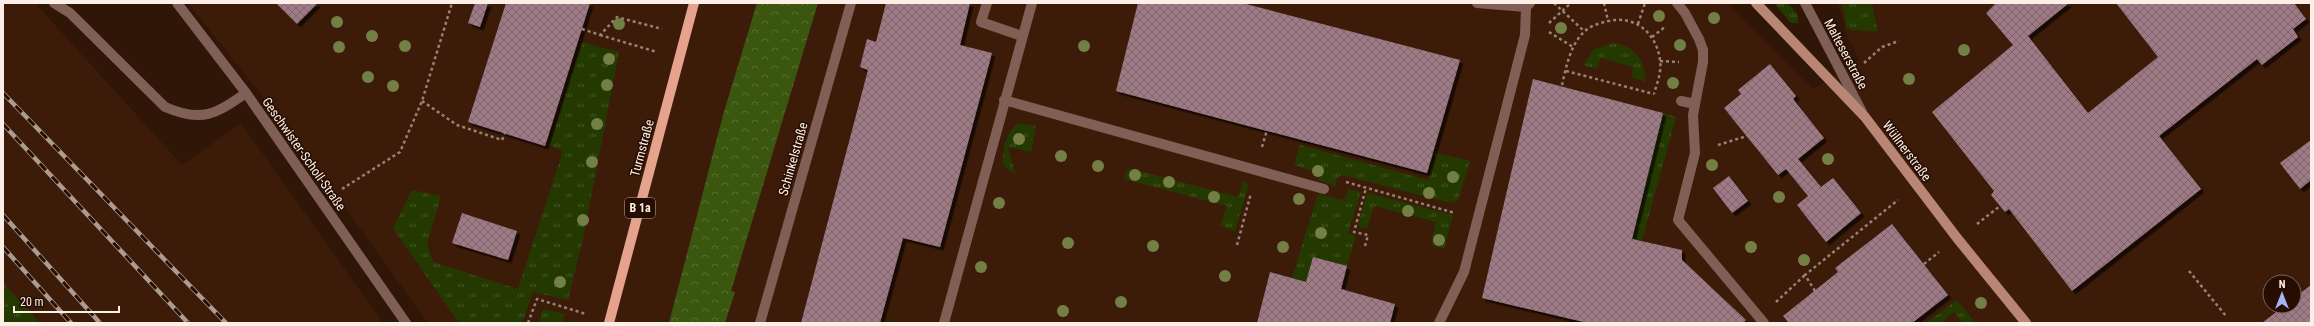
<svg xmlns="http://www.w3.org/2000/svg" width="2314" height="326" font-family="'Roboto Condensed',sans-serif">
<style>
.built{fill:#3c1c09;fill-rule:evenodd}
.grass{fill:url(#grass-tufts)}
.forest{fill:url(#forest-crowns)}
.building{fill:url(#building-cross-hatch);filter:url(#shadow)}
.lines{fill:none;stroke-linecap:round;stroke-linejoin:round}
.path{stroke:#978277;stroke-width:2.5;stroke-dasharray:3 3;stroke-linecap:butt}
.lane{stroke:#806056;stroke-width:10}
.street{stroke:#806056;stroke-width:10}
.secondary{stroke:#b98575;stroke-width:10}
.primary{stroke:#e5a28d;stroke-width:10}
.rail-casing{stroke:#ad9a90;stroke-width:4.5}
.rail{stroke:#250d01;stroke-width:3;stroke-dasharray:9;stroke-linecap:butt}
.tree{fill:#737f45}
.labels{text-anchor:middle;dominant-baseline:central;stroke-width:3;stroke-linejoin:round;paint-order:stroke}
.shield{fill:#250d01;stroke:#bcaaa2;stroke-width:1}
.shield-label{font-size:12px;font-weight:bold;fill:#fdeee7}
.street-label{font-size:13px;fill:#fdeee7;stroke:#250d01}
</style>
<defs>
<pattern id="grass-tufts" width="24" height="20" patternUnits="userSpaceOnUse"><rect width="24" height="20" fill="#243900"/><path d="M3 7l-1-3M5 7V3M7 7l1-3M15 17l-1-3M17 17v-4M19 17l1-3" fill="none" stroke="#455625"/></pattern>
<pattern id="forest-crowns" width="20" height="18" patternUnits="userSpaceOnUse"><rect width="20" height="18" fill="#3b560f"/><path d="M2 6a3 3 0 1 1 6 0M12 15a3 3 0 1 1 6 0" fill="none" stroke="#586f32"/></pattern>
<pattern id="building-cross-hatch" width="8" height="8" patternUnits="userSpaceOnUse"><rect width="8" height="8" fill="#9e7a86"/><path d="M0 0l8 8M0 8l8-8" fill="none" stroke="#7d666c"/></pattern>
<filter id="shadow"><feDropShadow dx="3.5" dy="3.5" stdDeviation="0" flood-color="#0009"/></filter>
</defs>
<rect width="100%" height="100%" fill="#301607"/>
<path class="built" d="M3,3H35L182,165L241,123L383,323H3Z
M188,3H1727L1813,89L1859,60L1847,35L1838,3H2311V323H428L287,127ZM2270,282H2294V306H2270Z"/>
<path class="grass" d="M1774,3H1788L1798,15V23H1791Z
M1842,3H1872L1878,32L1847,29Z
M582,42L619,52L583,239L568,300L533,292L522,323H459L393,228L412,190L441,196L427,244L433,262L518,289L563,151L549,145Z
M1614,43C1635,47 1646,60 1645,82L1632,77L1633,67L1601,58L1597,69L1583,65L1594,49Z
M1663,113L1676,117L1642,241L1632,239Z
M1020,123L1036,126L1031,152L1008,147L1015,173L1008,170L1003,164C1003,150 1006,129 1020,123Z
M1300,145L1428,180L1436,153L1470,161L1458,200L1451,203L1342,175L1338,177L1335,186L1318,180L1320,173L1294,165Z
M1128,168L1238,197L1243,181L1249,184L1235,231L1220,226L1227,206L1124,179Z
M1348,189L1361,192L1348,233L1356,236L1347,266L1313,257L1306,282L1292,278L1318,194L1342,200L1346,197Z
M1367,193L1453,215L1444,249L1431,245L1436,222L1374,206L1367,229L1358,226Z
M3,283L40,323H3Z
M1957,300L1976,323H1963L1954,312L1940,323H1926Z
M543,309L565,314L562,323H539Z"/>
<path class="forest" d="M757,3H818L731,291L735,292L725,323H669L723,115Z"/>
<path class="building" d="M276,3H318L297,24Z
M475,3H488L480,27L468,23Z
M506,3H590L545,146L468,122Z
M886,3H970L960,45L992,53L940,247L903,238L880,323H801L868,70L860,67L867,39L876,42Z
M1138,3H1242L1460,60L1427,173L1116,91Z
M1996,3H2069L2028,36L2088,113L2158,57L2116,3H2294L2306,19L2293,29L2298,37L2262,65L2257,59L2159,136L2201,189L2072,291L2009,209L2005,212L1991,195L1994,191L1932,112L2013,45L1986,13Z
M1770,64L1796,96L1793,99L1824,138L1798,159L1821,187L1833,178L1861,213L1826,242L1797,205L1808,196L1786,169L1778,175L1724,108L1741,94L1738,90Z
M1533,79L1663,113L1632,239L1682,250V260L1746,320L1743,323H1588L1482,298Z
M2311,140V180L2300,189L2280,163Z
M1729,176L1748,201L1732,213L1713,188Z
M462,213L517,231L508,260L452,243Z
M1892,224L1948,295L1912,323H1789L1783,316L1838,272L1835,268Z
M1313,257L1347,266L1341,289L1395,304L1390,323H1257L1270,272L1306,282Z
M2311,285V323H2262L2284,306H2294V298Z"/>
<g class="lines">
<path class="path" d="M1554,3L1584,31
M1604,3L1608,21
M1549,23L1571,3
M1638,24L1645,3
M582,29L600,35L617,17L662,29
M1549,32L1573,47
M600,35L657,52
M1652,37L1665,27
M1660,61L1679,62
M1864,63L1882,47L1899,41
M1566,71L1654,94
M1562,85C1566,68 1570,45 1584,32C1590,25 1606,21 1615,20C1640,18 1657,37 1660,60C1662,71 1657,83 1654,94
M422,101L457,125L502,140L505,133
M1718,145L1747,136
M1262,147L1267,130
M1346,182L1455,213
M342,189L400,152L422,101L452,3
M1977,224L2000,206
M1237,245L1251,193
M1365,246L1368,235L1354,232L1366,188
M1924,264L1939,252
M2189,271L2226,316
M1815,291L1805,275L1898,200
M1776,302L1805,275
M528,323L537,299L586,314"/>
<path class="lane" d="M54,3L70,13L165,107C202,123 216,114 246,93
M987,3L981,22L1022,36
M1477,3L1526,7L1530,3
M1677,3L1685,13L1699,39L1703,50V62L1693,115L1695,153L1678,220L1764,323
M1004,100L1324,189
M760,323L851,3
M944,323L1032,3
M1439,323L1464,272L1525,35L1526,7"/>
<path class="street" d="M177,3L246,93L406,323
M1805,3L1862,112
M1681,101L1695,104"/>
<path class="secondary" d="M1756,3L1865,117L1957,238L2026,323"/>
<path class="primary" d="M609,323L694,3"/>
<defs>
<path id="rail" d="M3,93L226,323
M3,124L188,323
M3,215L100,323
M3,247L71,323"/>
</defs>
<use href="#rail" class="rail-casing"/>
<use href="#rail" class="rail"/>
</g>
<g class="tree">
<circle cx="1659" cy="16" r="6"/>
<circle cx="1714" cy="18" r="6"/>
<circle cx="337" cy="22" r="6"/>
<circle cx="619" cy="24" r="6"/>
<circle cx="1561" cy="28" r="6"/>
<circle cx="372" cy="36" r="6"/>
<circle cx="1680" cy="45" r="6"/>
<circle cx="405" cy="46" r="6"/>
<circle cx="1084" cy="46" r="6"/>
<circle cx="339" cy="47" r="6"/>
<circle cx="1964" cy="50" r="6"/>
<circle cx="609" cy="59" r="6"/>
<circle cx="368" cy="77" r="6"/>
<circle cx="1909" cy="79" r="6"/>
<circle cx="1673" cy="83" r="6"/>
<circle cx="607" cy="85" r="6"/>
<circle cx="393" cy="86" r="6"/>
<circle cx="597" cy="124" r="6"/>
<circle cx="1019" cy="139" r="6"/>
<circle cx="1061" cy="156" r="6"/>
<circle cx="1828" cy="159" r="6"/>
<circle cx="592" cy="162" r="6"/>
<circle cx="1712" cy="165" r="6"/>
<circle cx="1098" cy="166" r="6"/>
<circle cx="1318" cy="171" r="6"/>
<circle cx="1135" cy="175" r="6"/>
<circle cx="1453" cy="177" r="6"/>
<circle cx="1169" cy="182" r="6"/>
<circle cx="1429" cy="193" r="6"/>
<circle cx="1214" cy="197" r="6"/>
<circle cx="1779" cy="197" r="6"/>
<circle cx="1299" cy="199" r="6"/>
<circle cx="999" cy="203" r="6"/>
<circle cx="1408" cy="211" r="6"/>
<circle cx="583" cy="220" r="6"/>
<circle cx="1321" cy="233" r="6"/>
<circle cx="1439" cy="240" r="6"/>
<circle cx="1068" cy="243" r="6"/>
<circle cx="1153" cy="246" r="6"/>
<circle cx="1283" cy="247" r="6"/>
<circle cx="1751" cy="247" r="6"/>
<circle cx="1804" cy="260" r="6"/>
<circle cx="981" cy="267" r="6"/>
<circle cx="1225" cy="276" r="6"/>
<circle cx="560" cy="282" r="6"/>
<circle cx="1121" cy="302" r="6"/>
<circle cx="1981" cy="303" r="6"/>
<circle cx="1063" cy="311" r="6"/>
</g>
<g class="labels">
<rect class="shield" x="625" y="198" width="30" height="20" rx="3"/>
<g class="shield-label">
<text x="640" y="208">B 1a</text>
</g>
<g class="street-label">
<text transform="translate(1846 54) rotate(62)">Malteserstraße</text>
<text transform="translate(642 148) rotate(-75)">Turmstraße</text>
<text transform="translate(1907 151) rotate(53)">Wüllnerstraße</text>
<text transform="translate(304 154) rotate(55)">Geschwister-Scholl-Straße</text>
<text transform="translate(793 159) rotate(-74)">Schinkelstraße</text>
</g>
</g>
<rect width="2314" height="326" fill="none" stroke="#fdeee7" stroke-width="8"/>
<g transform="translate(2282 294)"><circle r="19" fill="#250d01" stroke="#7b675d"/>
<path d="M0-3L7 15L0 10L-7 15Z" fill="#a6b1fc"/>
<text y="-6" font-size="11" font-weight="bold" text-anchor="middle" fill="#fdeee7">N</text>
</g>
<path d="M14 306v6h105v-6" fill="none" stroke="#fdeee7" stroke-width="2"/>
<text x="20" y="306" font-size="12" fill="#fdeee7" stroke="#250d01" stroke-width="3" paint-order="stroke">20 m</text>
</svg>
